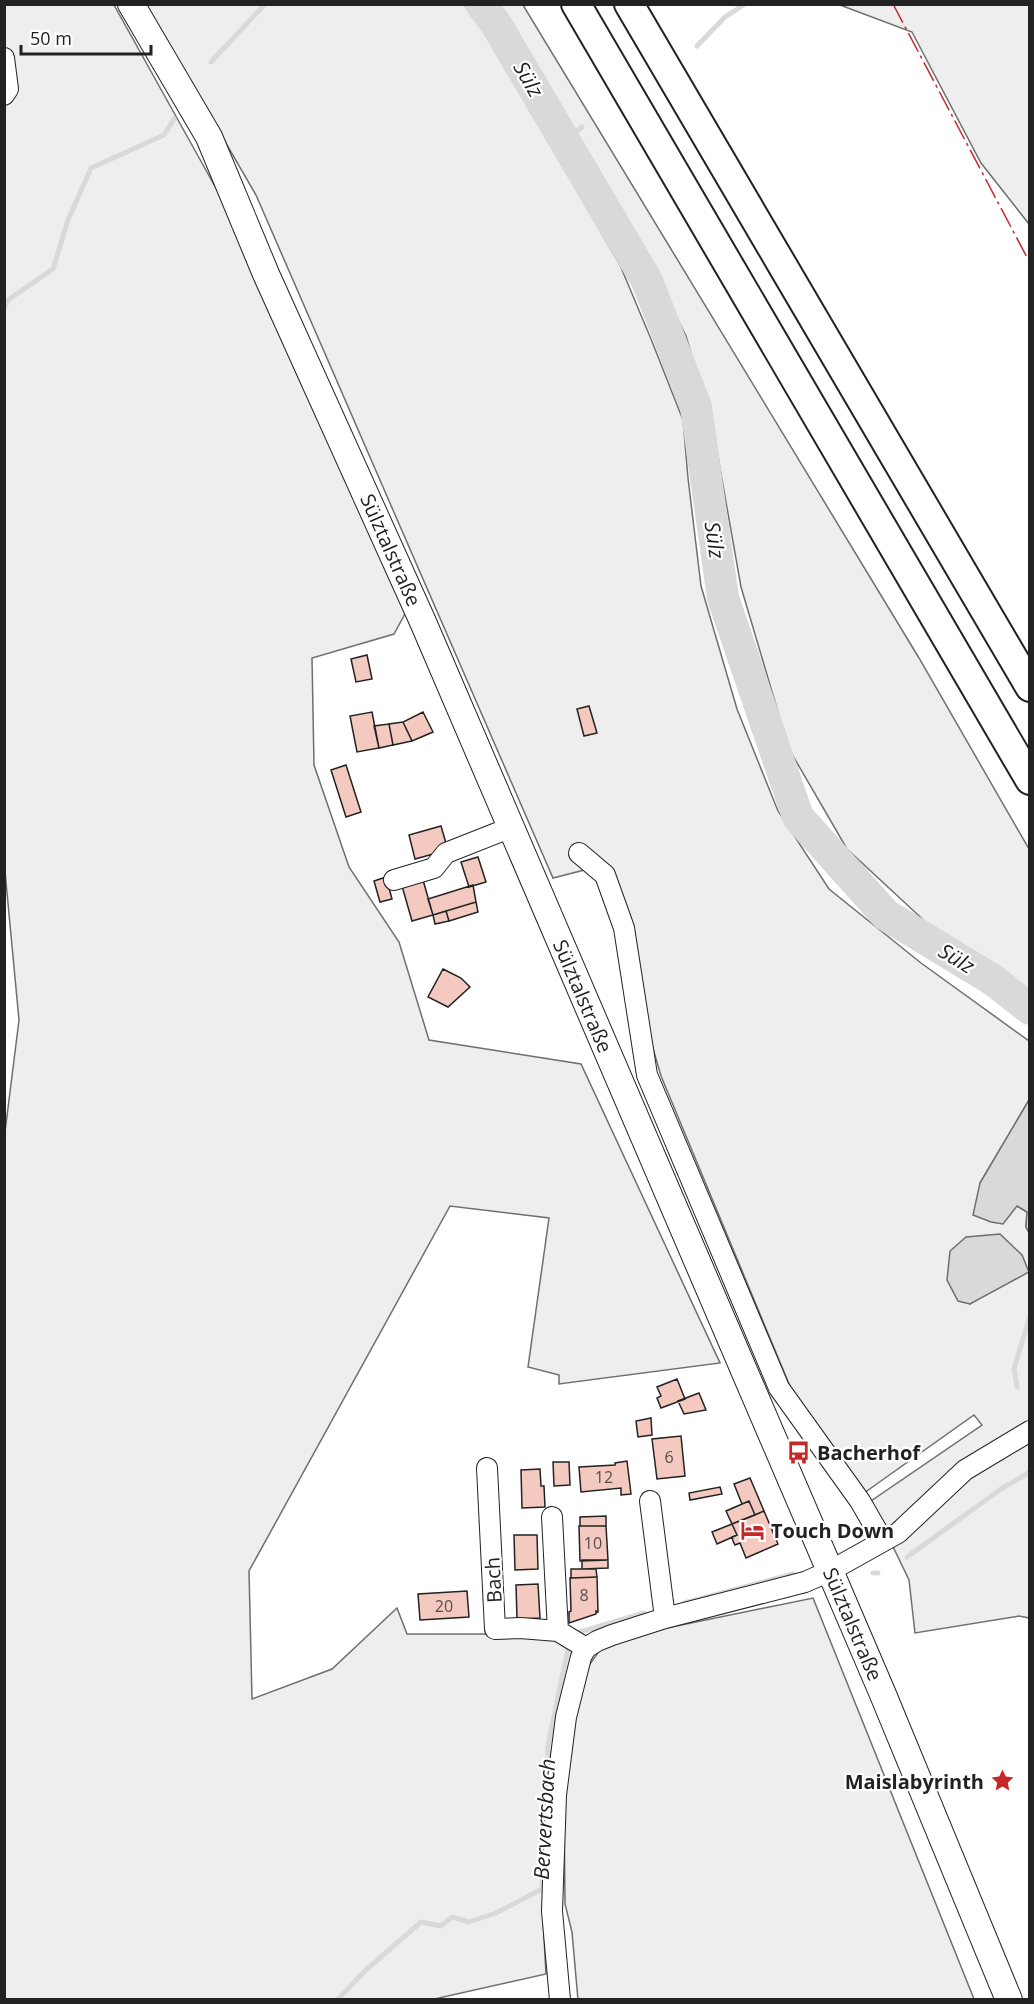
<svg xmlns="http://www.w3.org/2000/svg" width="1034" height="2004" font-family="'Open Sans',sans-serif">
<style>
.green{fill:#eee;stroke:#6f6f6f;stroke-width:1.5;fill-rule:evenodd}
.water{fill:#d9d9d9;stroke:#6f6f6f;stroke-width:1.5}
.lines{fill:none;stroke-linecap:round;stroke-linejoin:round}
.stream{stroke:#d9d9d9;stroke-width:5}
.river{stroke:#d9d9d9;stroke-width:32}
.building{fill:#f3c9c0;stroke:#222;stroke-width:1.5}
.minor-casing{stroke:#222;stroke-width:22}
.major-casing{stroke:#222;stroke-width:28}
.highway-casing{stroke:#222;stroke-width:32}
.minor{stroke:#fff;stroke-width:20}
.major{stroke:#fff;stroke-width:26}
.highway{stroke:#fff;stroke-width:28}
.power{stroke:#c62828;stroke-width:1.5;stroke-dasharray:21 4.5 3 4.5;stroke-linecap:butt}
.labels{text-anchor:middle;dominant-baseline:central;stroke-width:4.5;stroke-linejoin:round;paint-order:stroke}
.number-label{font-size:16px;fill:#564c4a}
.street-label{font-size:20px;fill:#222;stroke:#fff}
.poi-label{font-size:20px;font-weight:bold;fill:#222;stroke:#fff;text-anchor:start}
.water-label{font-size:21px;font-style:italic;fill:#222;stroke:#fff}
</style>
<rect width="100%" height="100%" fill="#fff"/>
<path class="green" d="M5,5H114L227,208L406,612L394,634L312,658L314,765L349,867L399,942L429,1040L581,1064L720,1363L559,1384V1375L528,1367L549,1218L450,1206L249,1571L252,1699L332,1669L397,1608L407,1634H503L565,1640L575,1651L553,1742L548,1775L543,1919L546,1974L430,2000H5L4,1140L19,1020L4,861Z
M146,5H464L474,13L620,265L651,339L683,420L688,478L701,586L737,709L778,811L829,889L921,963L1029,1041V1100L980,1183L1027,1212L1026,1227L1030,1233L1029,1618L1019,1616L915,1633L909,1580L871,1501L982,1425L974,1415L864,1493L792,1391L661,1076L600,866L553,878L256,195ZM966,1237L986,1294L970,1304Z
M496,5H523L919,658L1029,849V990L931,927L847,849L789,749L741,587L712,423L686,336L628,220L505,17Z
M840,5H1029V224L981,163L912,32Z
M813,1598L974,1999L578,2000L572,1932L565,1904L564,1810L570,1722L587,1668L600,1650L623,1637Z"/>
<path class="water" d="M1029,1100L1030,1233H1029L1026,1227L1027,1212L1017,1206L1003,1224L991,1222L973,1215L980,1183Z
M1000,1234L1022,1255L1029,1272L970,1304L958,1301L947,1280L950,1251L966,1237Z"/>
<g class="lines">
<path class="stream" d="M697,46L725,17L745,4
M211,62L265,4
M565,140L582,127
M4,309L8,300L53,269L68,220L91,168L164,135L174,119
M1017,1387L1014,1369L1030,1316
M907,1557L1001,1489L1030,1472
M873,1573H878
M684,1603L793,1574
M580,1632L644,1613
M337,2000L366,1970L421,1922L441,1926L452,1917L469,1922L496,1913L542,1889L548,1745L568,1649"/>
<path class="river" d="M481,4L496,24L647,281L696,407L723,598L798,817L886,915L993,980L1030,1009"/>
</g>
<path class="building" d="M367,655L372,679L356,682L351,659Z
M589,706L597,733L584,736L577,709Z
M372,712L379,748L357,752L350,716Z
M423,712L433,732L412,741L403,722Z
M403,722L412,741L393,745L389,724Z
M389,724L393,745L379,748L374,726Z
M346,765L361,812L346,817L331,770Z
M441,826L448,850L415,859L409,835Z
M478,857L486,882L469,887L461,862Z
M386,877L392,899L380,902L374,881Z
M423,880L433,915L412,921L402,886Z
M473,885L476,902L433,915L428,899Z
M476,902L478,912L449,921L446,911Z
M446,911L449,921L435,924L433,915Z
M443,969L461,978L470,987L448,1007L428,997Z
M677,1379L685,1399L661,1408L657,1398L661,1396L657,1387Z
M699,1393L706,1410L684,1414L678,1401Z
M651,1418L652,1435L638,1437L636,1421Z
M681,1436L685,1476L657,1479L652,1439Z
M627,1461L631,1494L621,1495V1488L581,1492L579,1467L615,1465V1463Z
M553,1462H569L570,1485L554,1486Z
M540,1469L541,1486H544L545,1507L522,1508L521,1470Z
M750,1478L764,1511L755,1515L749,1501L742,1504L734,1484Z
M720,1487L722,1494L690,1500L689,1493Z
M749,1501L755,1515L732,1524L726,1511Z
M764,1511L778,1544L746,1558L740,1543L735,1545L733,1541L732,1537L737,1535L732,1524Z
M606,1516V1526H580V1517Z
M732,1524L737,1535L717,1544L712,1532Z
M579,1526H606L608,1560L580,1561Z
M514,1535H537L538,1569L515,1570Z
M582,1560H608V1568L582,1569Z
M571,1569H596L597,1577L571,1578Z
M597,1577L598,1612L596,1611V1614L569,1623V1612L571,1611L570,1578Z
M538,1584L540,1618L517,1619L516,1585Z
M467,1591L469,1617L420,1620L418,1594Z"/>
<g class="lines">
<defs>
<path id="minor" d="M4,58L8,89L4,95
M579,853L605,875L624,928L647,1075L779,1388L860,1501L883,1541
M394,880L434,868L446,853L512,827
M487,1468L495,1629L520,1628L558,1631L586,1648
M650,1501L665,1618
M552,1517L558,1631
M560,2000L552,1911L556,1795L566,1717L581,1657L586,1648L597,1641L612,1635L665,1618L805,1582L830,1571L898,1533L965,1470L1030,1431"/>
<path id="major" d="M131,4L209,137L266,274L423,622L882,1692L1009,2000"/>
<path id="highway" d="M576,4L1030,780
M629,4L1030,687"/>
</defs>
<use href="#minor" class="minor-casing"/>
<use href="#major" class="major-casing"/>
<use href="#highway" class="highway-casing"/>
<use href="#minor" class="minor"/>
<use href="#major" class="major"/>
<use href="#highway" class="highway"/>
<path class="power" d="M893,4L1030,263"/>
</g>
<defs>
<symbol id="bus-bare" viewBox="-9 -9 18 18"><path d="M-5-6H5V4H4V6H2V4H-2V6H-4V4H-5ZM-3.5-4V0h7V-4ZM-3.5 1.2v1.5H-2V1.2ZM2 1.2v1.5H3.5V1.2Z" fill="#c62828" stroke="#fff" stroke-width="2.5" paint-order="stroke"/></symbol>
<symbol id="hotel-bare" viewBox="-9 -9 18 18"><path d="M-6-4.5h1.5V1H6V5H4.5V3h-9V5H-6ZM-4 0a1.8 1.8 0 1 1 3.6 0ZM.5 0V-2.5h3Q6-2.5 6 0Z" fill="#c62828" stroke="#fff" stroke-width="2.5" paint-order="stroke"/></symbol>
<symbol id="sight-bare" viewBox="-9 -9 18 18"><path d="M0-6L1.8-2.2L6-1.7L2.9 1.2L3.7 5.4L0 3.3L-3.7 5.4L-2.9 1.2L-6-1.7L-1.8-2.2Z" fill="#c62828" stroke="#fff" stroke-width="2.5" paint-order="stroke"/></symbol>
</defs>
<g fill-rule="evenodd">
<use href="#bus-bare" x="782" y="1436" width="33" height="33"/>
<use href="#hotel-bare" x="736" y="1514" width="33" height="33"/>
<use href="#sight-bare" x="986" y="1764" width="33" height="33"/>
</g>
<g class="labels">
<g class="number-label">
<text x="669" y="1457">6</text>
<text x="604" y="1477">12</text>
<text x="593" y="1543">10</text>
<text x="584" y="1595">8</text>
<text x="444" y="1606">20</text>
</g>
<g class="street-label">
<text transform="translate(391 550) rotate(66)">Sülztalstraße</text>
<text transform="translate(583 996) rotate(67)">Sülztalstraße</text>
<text transform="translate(493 1580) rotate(-93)">Bach</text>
<text transform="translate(853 1624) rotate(67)">Sülztalstraße</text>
</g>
<g class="poi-label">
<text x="817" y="1452">Bacherhof</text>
<text x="771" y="1530">Touch Down</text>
<text x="984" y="1781" text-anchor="end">Maislabyrinth</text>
</g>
<g class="water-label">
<text transform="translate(529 79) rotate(60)">Sülz</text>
<text transform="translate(715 540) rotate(82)">Sülz</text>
<text transform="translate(957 958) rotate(31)">Sülz</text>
<text transform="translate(544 1819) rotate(-87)">Bervertsbach</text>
</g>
</g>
<rect width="1034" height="2004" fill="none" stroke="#222222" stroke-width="12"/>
<path d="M21 45v9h130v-9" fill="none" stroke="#222222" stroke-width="3"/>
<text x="30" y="45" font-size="18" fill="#222222" stroke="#ffffff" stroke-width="4.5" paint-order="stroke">50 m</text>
</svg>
